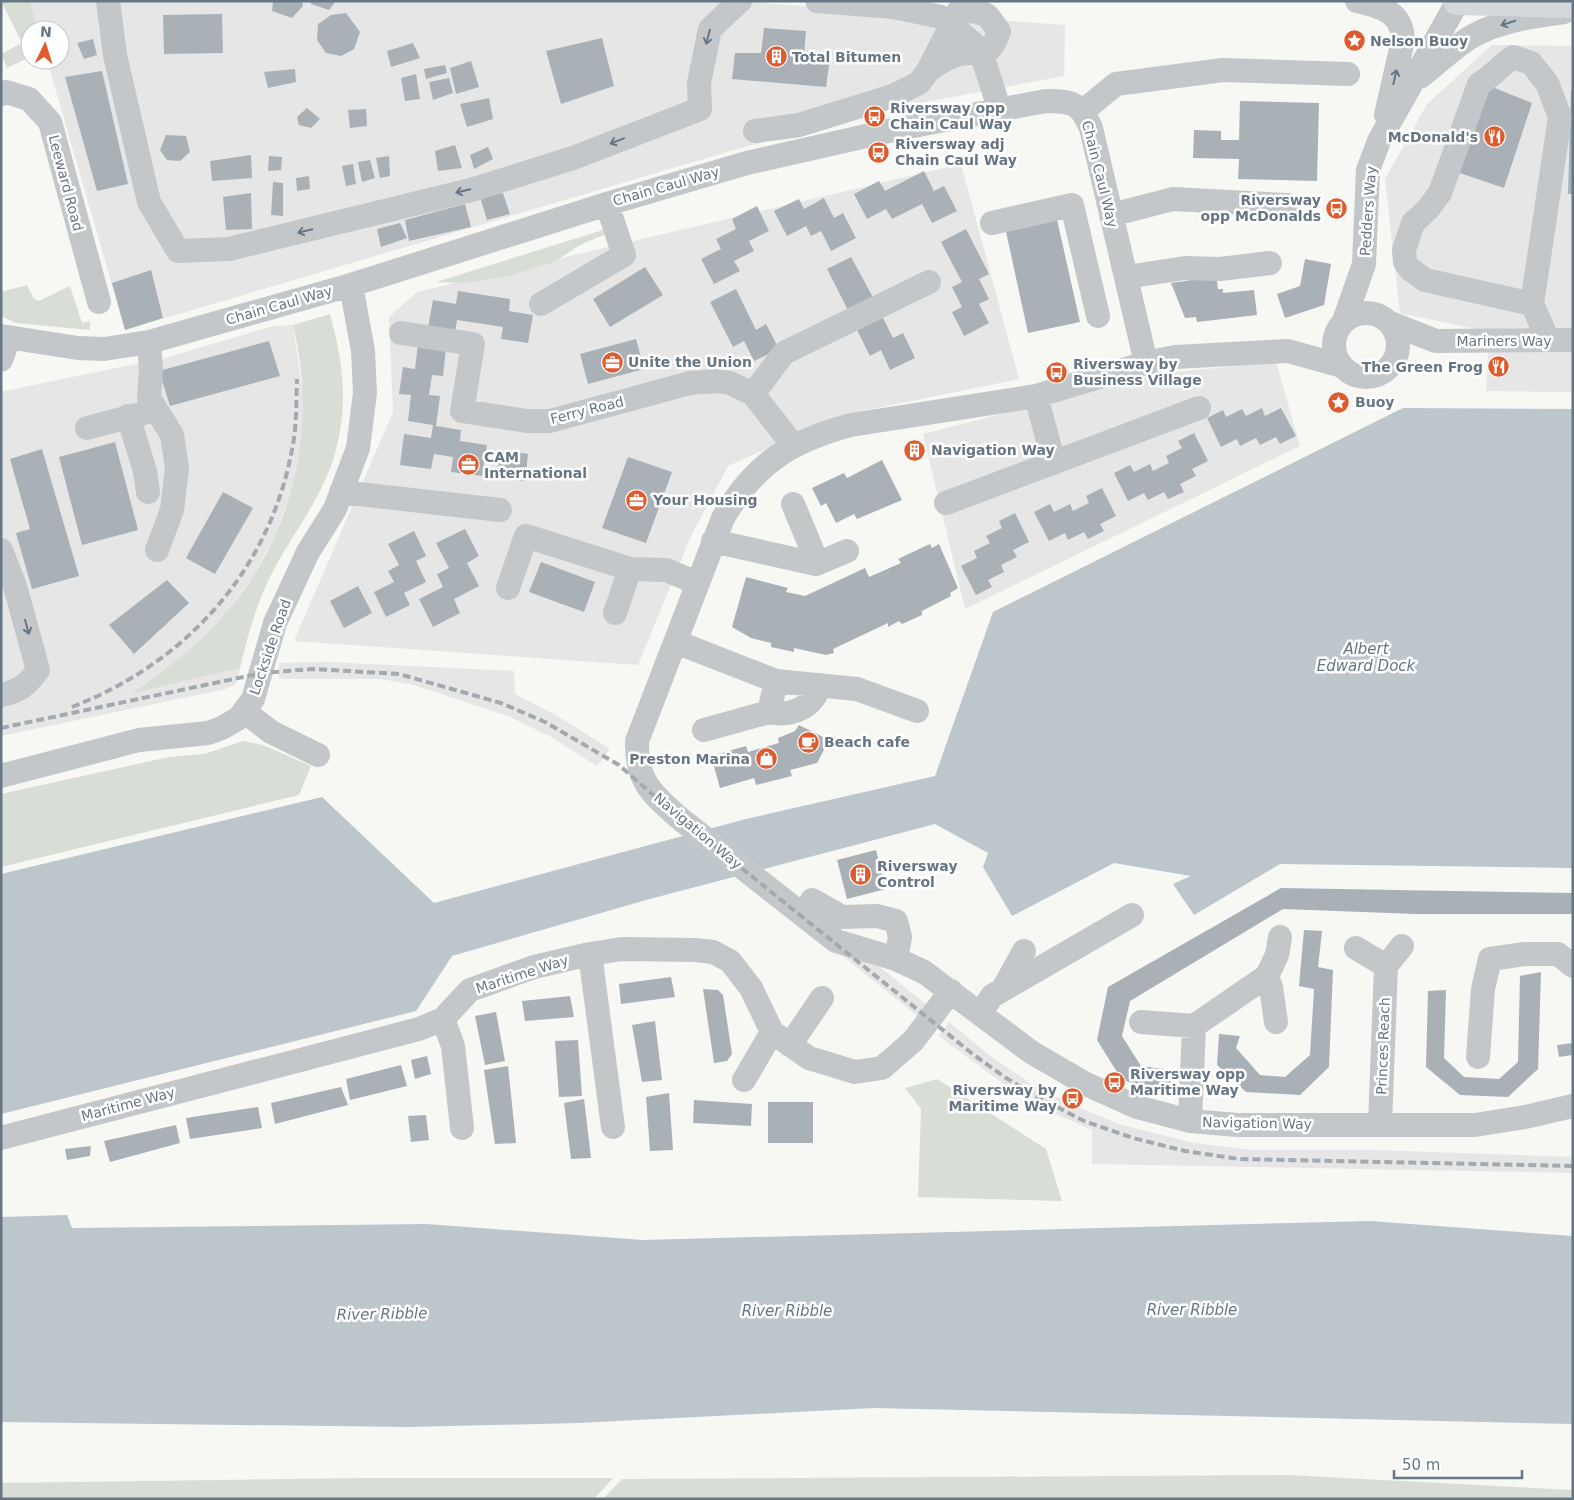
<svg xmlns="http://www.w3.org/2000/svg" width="1574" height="1500" font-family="'DejaVu Sans',sans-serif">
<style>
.built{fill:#e5e6e5}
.green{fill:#d8ded5}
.water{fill:#bcc6cb}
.building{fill:#aab1b6}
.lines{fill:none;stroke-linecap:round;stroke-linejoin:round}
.minor{stroke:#c3c7ca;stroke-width:24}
.highway{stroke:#d5d9dc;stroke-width:28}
.rail{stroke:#a4a9af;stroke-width:4;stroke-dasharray:8 4;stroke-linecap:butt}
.oneway{stroke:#677684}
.labels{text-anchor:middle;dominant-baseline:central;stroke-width:5;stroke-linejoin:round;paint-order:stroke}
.poi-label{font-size:14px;font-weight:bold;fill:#677684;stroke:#fff;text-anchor:start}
.street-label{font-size:14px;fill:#677684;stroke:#fff}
.water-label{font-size:15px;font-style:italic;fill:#637780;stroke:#fff}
</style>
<rect width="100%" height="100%" fill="#f7f7f4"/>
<path class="built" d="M30,1H734L1065,25L1064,76L888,109L734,150L125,330L47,60H60V30H38Z
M1492,45L1573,46V392L1486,391L1489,332L1400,313L1385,179L1427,104Z
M961,164L1019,379L838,416L728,466L691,536L638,665L294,641L393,412L389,317L417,292Z
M293,325L303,394L302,437L293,485L276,533L254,575L226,614L182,656L133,692L240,668L236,684L226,689L1,736V394L4,391L161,359L274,326Z
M1276,362L1300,446L965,609L923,434L1156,374Z
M327,662L514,671L515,694L554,714L610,749L597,766L551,737L508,716L414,685L381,679H279V663Z
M834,949L870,959L928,1006L919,1017Z
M949,1022L989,1055L1034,1086L1071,1104L1119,1124L1194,1143L1253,1150H1373L1573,1157V1173L1092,1164V1130L1047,1110L1011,1089L975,1063L939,1036Z"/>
<path class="green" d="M1,1H30L38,30H30V57L7,68L1,54L22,43Z
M603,230L606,234L580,245L554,262L508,276L465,283L436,282Z
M27,285L34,299L39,301L70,286L82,323L90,321V330L16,323L1,316V292Z
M330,314C343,362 349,404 335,453C324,494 295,531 275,567C258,598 248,634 240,668L132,693C165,670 198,645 225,614C294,535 318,426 293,325Z
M243,741L263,745L311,766L299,795L1,867V794L169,757L204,754Z
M937,1079L1046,1149L1062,1201L918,1197L921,1109L905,1088Z
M1287,1475L1573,1490V1499H603L622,1479Z
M361,1478H613L594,1499H1V1483Z"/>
<path class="water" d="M1403,408L1573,409V868L1280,864L1194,915L1173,884L1191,876L1114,863L1012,916L983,867L988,853L935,824L646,900L452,956L416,1011L1,1114V874L322,797L434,903L746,819L935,776L993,612Z
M67,1215L72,1228L426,1224L643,1240L1370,1221L1573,1236V1424L874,1408L578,1423L409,1427L1,1422V1217Z"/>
<path class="building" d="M273,1H302L303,6L292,18L272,11Z
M311,1H336L329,10L311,4Z
M346,13L360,32L354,49L341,56L326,53L317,40L318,24L331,15Z
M222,14L223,53L164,54L163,15Z
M764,28L806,31L804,56L830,58L826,87L732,79L735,53H761Z
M602,38L614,86L561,104L546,51Z
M93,39L97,55L84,59L77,43Z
M413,43L420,58L391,67L387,51Z
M471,61L479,87L456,94L450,68Z
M445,65L447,73L426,79L424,69Z
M295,69L296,82L268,88L264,72Z
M102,71L128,184L97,191L65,77Z
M416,74L420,99L405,101L401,78Z
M449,78L453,93L433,100L429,82Z
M1487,85L1532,103L1504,188L1454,171Z
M1571,91H1573V194H1568Z
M489,98L493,119L467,127L460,104Z
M1240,101L1319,103L1317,181L1238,179L1239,159L1193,158L1194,130L1221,131V140H1239Z
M307,108L320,119L311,128L299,125L297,117Z
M366,109L367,126L350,128L348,110Z
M166,135L186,136L190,152L180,161L167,160L160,150Z
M455,145L462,168L438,171L435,151Z
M488,147L493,159L474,169L470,155Z
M251,155L252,178L212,181L210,161Z
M269,156L282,157L281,170L268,171Z
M389,156L390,176L380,178L376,158Z
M370,160L375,178L362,182L358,162Z
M353,164L356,184L346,186L342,166Z
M924,171L934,191L944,186L957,211L932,223L922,204L892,219L886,209L867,219L854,194L879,181L885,191Z
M309,176L310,189L297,191L296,178Z
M273,182L283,183V216L271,215Z
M251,193L252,229L226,230L223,197Z
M503,193L510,214L487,220L480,197Z
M824,198L834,218L843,213L856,238L831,251L821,231L811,236L806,226L787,236L774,211L799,199L804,209Z
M465,204L471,227L409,241L405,220Z
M757,206L769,231L749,241L754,251L734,261L740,271L714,284L701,259L721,249L716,239L736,229L732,219Z
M1056,215L1080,322L1028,333L1005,227Z
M400,223L407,238L381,247L377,229Z
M966,229L989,274L979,279L989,299L979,304L989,323L964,336L952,312L962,307L952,287L962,282L941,242Z
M851,257L875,301L850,314L827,269Z
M1305,259L1331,264L1324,305L1285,318L1277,294L1300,286Z
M645,267L663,295L610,327L593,299Z
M151,270L163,318L125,330L112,283Z
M1216,274L1218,289H1223V293L1254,290L1257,315L1197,322L1196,317L1185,318L1171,283L1192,280L1191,277Z
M736,289L756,330L766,324L779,349L754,361L744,341L733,347L710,302Z
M458,291L510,299L509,311L533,315L528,343L501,339L503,327L457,320L455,332L428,328L433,300L456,304Z
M883,318L893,338L903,333L915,358L890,370L881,350L870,356L857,330Z
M636,339L644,369L588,384L580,354Z
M269,341L280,376L170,406L159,371Z
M418,344L446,348L443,376L432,375L429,395L440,396L436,426L461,430L460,441L487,445L482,476L451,472L453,457L434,454L431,469L400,465L404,434L431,438L433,425L408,421L411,395L399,394L403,367L415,369Z
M1262,408L1265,416L1281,408L1296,436L1280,444L1276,437L1260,445L1256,438L1240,446L1237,439L1221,447L1207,418L1223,410L1226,417L1242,409L1246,416Z
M1194,433L1208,461L1192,469L1196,476L1180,484L1184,492L1168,499L1164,492L1148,500L1144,493L1128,501L1114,473L1130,465L1134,472L1150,464L1153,471L1169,463L1166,456L1182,448L1178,441Z
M921,441L924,456L908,459L906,444Z
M115,442L138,530L82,545L59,457Z
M42,449L79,576L32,589L16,533L30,529L10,459Z
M501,450L528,454L525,481L497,478Z
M628,457L672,472L646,543L602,528Z
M882,460L902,500L857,519L854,514L836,523L826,503L821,506L812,488L844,473L847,478Z
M1102,488L1116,516L1100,524L1104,531L1088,539L1084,532L1068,540L1065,533L1049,541L1034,512L1050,504L1054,512L1070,504L1073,511L1089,503L1086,496Z
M223,492L253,508L215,574L186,558Z
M1015,513L1029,542L1013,550L1017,557L1001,565L1004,572L988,580L992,587L976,595L961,566L977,558L974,551L990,543L986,536L1002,528L999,521Z
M465,529L479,556L467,563L479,586L454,599L460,613L433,627L419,599L443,587L437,574L449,568L436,543Z
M414,531L426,556L416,561L426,582L404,593L410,605L386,617L374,592L394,582L388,571L399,565L388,544Z
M930,544L932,548L939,544L958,588L950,593L951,596L922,611V615L902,624L899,621L888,627V623L833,649L834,653L826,655L794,648V652L771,647V643L751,638L732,627L746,577L788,588L786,592L805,596L865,568L869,577L901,563L898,559Z
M541,562L595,582L584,612L529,592Z
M167,580L189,603L134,654L109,625Z
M358,586L372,613L344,628L330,601Z
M799,725L829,740L817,763L790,770L792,776L756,785L754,778L720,788L711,756L746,746L748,752L779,743L778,738L795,731Z
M876,850L886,889L847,899L837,860Z
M1281,888L1573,893V914H1415L1283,909L1130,1001L1122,1036L1141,1066L1171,1070L1170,1093L1122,1080L1097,1040L1108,987Z
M1304,930L1322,931L1318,967L1333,970L1329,1067L1300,1095L1246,1092L1217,1065L1219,1034L1240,1036L1236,1048L1260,1075L1285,1077L1310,1055L1314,989L1299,986Z
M1541,972L1538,1069L1508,1097L1460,1095L1426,1067L1428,991L1446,990L1444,1058L1464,1077L1499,1079L1518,1062L1520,976Z
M671,977L675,997L621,1004L619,984Z
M703,989L718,990L723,995L732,1054L727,1061L714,1063Z
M570,996L574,1017L525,1021L522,1001Z
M496,1012L505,1061L485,1065L475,1016Z
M655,1021L662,1080L642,1082L632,1025Z
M578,1040L582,1096L559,1097L555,1041Z
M1573,1043L1572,1055L1559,1057L1557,1045Z
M427,1056L431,1074L415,1079L411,1060Z
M401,1065L407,1086L350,1100L346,1079Z
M508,1066L516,1143L495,1144L484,1070Z
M341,1087L348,1105L275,1124L271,1103Z
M669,1093L673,1150L650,1151L646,1097Z
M584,1099L591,1158L571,1159L564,1103Z
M694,1100L752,1104L751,1126L693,1123Z
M768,1102H813V1143H768Z
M258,1107L262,1128L190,1139L186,1118Z
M426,1115L429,1140L411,1142L408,1116Z
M176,1125L180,1143L110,1162L104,1141Z
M91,1146L90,1156L67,1160L65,1149Z"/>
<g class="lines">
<path class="minor" d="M108,1L115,55L149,202L178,251L229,249L471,190L573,158L700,109L699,83L710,29L740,1
M817,1L894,7L941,17L980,49L999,108
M1357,1C1381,7 1402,11 1403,40L1386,115
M973,11L987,15L999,31C989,60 984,50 960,54C948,57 937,64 928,71L958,12Z
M1420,77C1437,64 1453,48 1471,37C1498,21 1534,16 1564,12
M1,94L6,92L29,99L50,122L99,302
M1083,111L1116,84L1223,70L1348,74
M755,131L799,125L893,96L919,83L928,71
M1111,215L1173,199L1286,205
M992,223L1072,205L1098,316
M1126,277L1185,268L1220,269L1270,263
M541,304L624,255L607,204
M1532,304L1560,117L1547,83L1531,63L1513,57C1499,67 1494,75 1479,84L1440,193L1428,209L1413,223L1404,250L1405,262L1410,269L1425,280L1532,304L1548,340
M1334 345a32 32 0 1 1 64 0a32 32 0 1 1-64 0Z
M1344,321L1364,264L1368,170L1379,141L1458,1
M1390,323L1436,341L1573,340
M401,333L473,344L462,411L527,421H550L690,383L718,381L730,383L753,394L793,445
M1,336L78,348L104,349L149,342L351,285L607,204L747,163L897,129L1046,101C1073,101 1080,103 1091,128L1146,363
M149,342L151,371L149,398L172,435L177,468L172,510L157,550
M1,360L9,338
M1342,366L1288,351L1175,357L1146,363L1036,396L851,425C791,441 755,463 723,518L637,741C636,780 651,793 678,817L836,941L896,959L924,972L1031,1052L1086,1084L1137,1107L1190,1121L1238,1125H1475L1525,1117L1573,1106
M753,394L784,353L929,282
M1036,396L1054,463
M128,416L145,471L148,492
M87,428L144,413
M341,492L500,510
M946,503L1199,408
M793,504L815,557L816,564
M713,541L816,564L847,551
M1,550L15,586L38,670C27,685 20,691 1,695
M508,588L526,536L630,569L666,570L697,583
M615,613L630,569
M676,642L776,681L857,689L917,711
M244,711L271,732L318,755
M769,712C791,717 813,708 820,685
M704,730L769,712L776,681
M1,776L139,740L208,733L222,728L239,718L253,699L275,623L308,552L335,509L358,448L365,393L363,351L351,285
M812,900L842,917L877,916L896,921L900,937L896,959
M1356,948L1386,966
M590,954L613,1127
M1003,989L1024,951
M981,1013L992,996L1132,915
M443,1019L453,1046L462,1128
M1141,1022L1194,1026
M1276,1022L1271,987L1267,976L1277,955L1280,937
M790,1045L822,998
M1478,1057L1483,989L1490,959L1525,954H1558L1573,966
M744,1080L772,1032
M1190,1121L1194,1026L1267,976
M1380,1125L1386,966L1402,946
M1,1138L419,1029L443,1019L470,990L534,967L590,954L622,949L694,950L713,952L730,961L751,988L772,1032L809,1058L855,1072L882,1068L913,1041L951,991"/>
<path class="highway" d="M1457,1L1573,4"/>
<path class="rail" d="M72,707C188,662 272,568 293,444C297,423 296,401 297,379
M1,728L262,673L312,669L399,674L501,703L545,722L619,765L678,817L974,1055L1006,1078L1038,1097L1084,1121L1133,1138L1185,1151L1239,1159L1573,1166"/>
</g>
<defs><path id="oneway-shaft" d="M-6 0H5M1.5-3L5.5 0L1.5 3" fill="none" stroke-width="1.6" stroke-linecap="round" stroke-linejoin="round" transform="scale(1.25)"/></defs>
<g class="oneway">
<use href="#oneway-shaft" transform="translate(1508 23) rotate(162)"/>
<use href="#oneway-shaft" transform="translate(708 37) rotate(104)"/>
<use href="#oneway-shaft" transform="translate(1395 77) rotate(-77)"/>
<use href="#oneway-shaft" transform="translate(617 141) rotate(159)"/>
<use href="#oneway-shaft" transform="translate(463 191) rotate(166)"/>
<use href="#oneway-shaft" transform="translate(305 231) rotate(166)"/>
<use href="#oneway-shaft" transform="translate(27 627) rotate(74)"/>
</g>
<defs>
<symbol id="sight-disc" viewBox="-11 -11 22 22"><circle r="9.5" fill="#df5a2c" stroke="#fff"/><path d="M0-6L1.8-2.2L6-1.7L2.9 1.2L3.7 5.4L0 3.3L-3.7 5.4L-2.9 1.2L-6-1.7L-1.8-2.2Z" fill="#fff"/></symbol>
<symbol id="building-disc" viewBox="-11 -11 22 22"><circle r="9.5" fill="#df5a2c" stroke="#fff"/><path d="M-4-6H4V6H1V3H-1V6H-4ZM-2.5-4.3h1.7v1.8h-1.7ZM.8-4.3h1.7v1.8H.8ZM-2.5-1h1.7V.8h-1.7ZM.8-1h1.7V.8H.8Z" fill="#fff"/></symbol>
<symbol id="bus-disc" viewBox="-11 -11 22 22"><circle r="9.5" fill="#df5a2c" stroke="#fff"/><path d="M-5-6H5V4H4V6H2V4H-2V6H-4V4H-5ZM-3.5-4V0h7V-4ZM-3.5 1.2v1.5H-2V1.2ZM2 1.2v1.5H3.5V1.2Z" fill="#fff"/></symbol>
<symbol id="restaurant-disc" viewBox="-11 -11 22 22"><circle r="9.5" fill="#df5a2c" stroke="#fff"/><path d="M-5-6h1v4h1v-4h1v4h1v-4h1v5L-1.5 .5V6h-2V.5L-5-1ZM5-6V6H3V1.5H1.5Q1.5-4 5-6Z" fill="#fff"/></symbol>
<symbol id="office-disc" viewBox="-11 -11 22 22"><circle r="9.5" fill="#df5a2c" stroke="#fff"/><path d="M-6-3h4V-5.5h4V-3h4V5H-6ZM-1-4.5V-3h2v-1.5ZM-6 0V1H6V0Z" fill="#fff"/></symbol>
<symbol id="cafe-disc" viewBox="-11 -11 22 22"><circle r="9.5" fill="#df5a2c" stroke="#fff"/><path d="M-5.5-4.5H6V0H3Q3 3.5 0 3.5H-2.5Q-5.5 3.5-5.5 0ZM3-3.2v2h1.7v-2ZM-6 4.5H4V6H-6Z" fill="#fff"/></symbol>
<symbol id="shop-disc" viewBox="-11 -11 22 22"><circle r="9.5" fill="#df5a2c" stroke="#fff"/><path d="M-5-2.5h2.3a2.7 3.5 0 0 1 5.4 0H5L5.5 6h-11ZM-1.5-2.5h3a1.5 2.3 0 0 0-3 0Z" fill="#fff"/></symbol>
</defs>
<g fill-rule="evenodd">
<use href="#sight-disc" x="1342" y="28" width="25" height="25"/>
<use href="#building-disc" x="764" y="44" width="25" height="25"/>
<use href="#bus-disc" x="862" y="104" width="25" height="25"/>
<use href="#restaurant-disc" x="1482" y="124" width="25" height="25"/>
<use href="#bus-disc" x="866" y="140" width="25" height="25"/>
<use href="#bus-disc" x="1324" y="196" width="25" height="25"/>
<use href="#office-disc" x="600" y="350" width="25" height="25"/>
<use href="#restaurant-disc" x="1486" y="354" width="25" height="25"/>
<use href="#bus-disc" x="1044" y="360" width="25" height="25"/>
<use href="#sight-disc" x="1326" y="390" width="25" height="25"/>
<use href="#building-disc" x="902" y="438" width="25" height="25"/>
<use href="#office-disc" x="456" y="452" width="25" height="25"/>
<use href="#office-disc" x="624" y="488" width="25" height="25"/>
<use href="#cafe-disc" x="796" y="730" width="25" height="25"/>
<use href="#shop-disc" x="754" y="746" width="25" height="25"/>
<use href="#building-disc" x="848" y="862" width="25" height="25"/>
<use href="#bus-disc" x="1102" y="1070" width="25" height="25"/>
<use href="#bus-disc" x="1060" y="1086" width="25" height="25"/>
</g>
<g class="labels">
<g class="poi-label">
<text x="1370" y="41">Nelson Buoy</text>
<text x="792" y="57">Total Bitumen</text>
<text x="890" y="108">Riversway opp<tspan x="890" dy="16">Chain Caul Way</tspan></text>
<text x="1478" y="137" text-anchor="end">McDonald's</text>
<text x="895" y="144">Riversway adj<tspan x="895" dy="16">Chain Caul Way</tspan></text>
<text x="1321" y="200" text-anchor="end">Riversway<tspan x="1321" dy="16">opp McDonalds</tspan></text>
<text x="628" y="362">Unite the Union</text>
<text x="1073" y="364">Riversway by<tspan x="1073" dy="16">Business Village</tspan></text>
<text x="1483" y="367" text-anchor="end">The Green Frog</text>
<text x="1355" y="402">Buoy</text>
<text x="931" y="450">Navigation Way</text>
<text x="484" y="457">CAM<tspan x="484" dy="16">International</tspan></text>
<text x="653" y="500">Your Housing</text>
<text x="824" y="742">Beach cafe</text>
<text x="750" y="759" text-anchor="end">Preston Marina</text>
<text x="877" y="866">Riversway<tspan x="877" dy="16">Control</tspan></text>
<text x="1130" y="1074">Riversway opp<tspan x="1130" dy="16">Maritime Way</tspan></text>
<text x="1057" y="1090" text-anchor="end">Riversway by<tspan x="1057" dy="16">Maritime Way</tspan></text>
</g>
<g class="street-label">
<text transform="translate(1100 174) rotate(76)">Chain Caul Way</text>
<text transform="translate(66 183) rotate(75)">Leeward Road</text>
<text transform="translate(666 186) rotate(-16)">Chain Caul Way</text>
<text transform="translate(1368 211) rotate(-86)">Pedders Way</text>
<text transform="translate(279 305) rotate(-16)">Chain Caul Way</text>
<text x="1504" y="341">Mariners Way</text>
<text transform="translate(587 410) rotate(-14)">Ferry Road</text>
<text transform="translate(270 647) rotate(-71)">Lockside Road</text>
<text transform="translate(698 831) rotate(40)">Navigation Way</text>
<text transform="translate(522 974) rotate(-18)">Maritime Way</text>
<text transform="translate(1383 1046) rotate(-88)">Princes Reach</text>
<text transform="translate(128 1104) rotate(-15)">Maritime Way</text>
<text transform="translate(1257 1123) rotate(1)">Navigation Way</text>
</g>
<g class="water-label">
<text x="1366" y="649">Albert<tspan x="1366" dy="17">Edward Dock</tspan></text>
<text x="1192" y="1310">River Ribble</text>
<text x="787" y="1311">River Ribble</text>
<text transform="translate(382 1314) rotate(-1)">River Ribble</text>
</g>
</g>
<rect width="1574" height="1500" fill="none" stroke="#677684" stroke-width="5"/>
<g transform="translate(45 45) rotate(4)"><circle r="24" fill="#ffffff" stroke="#c2c8ce"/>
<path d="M0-4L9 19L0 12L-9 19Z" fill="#df5a2c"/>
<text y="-8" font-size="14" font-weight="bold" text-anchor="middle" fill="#677684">N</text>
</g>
<path d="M1394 1470v8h128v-8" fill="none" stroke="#677684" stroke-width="2.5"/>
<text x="1402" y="1470" font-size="15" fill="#677684" stroke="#ffffff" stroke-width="4" paint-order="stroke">50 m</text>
</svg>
